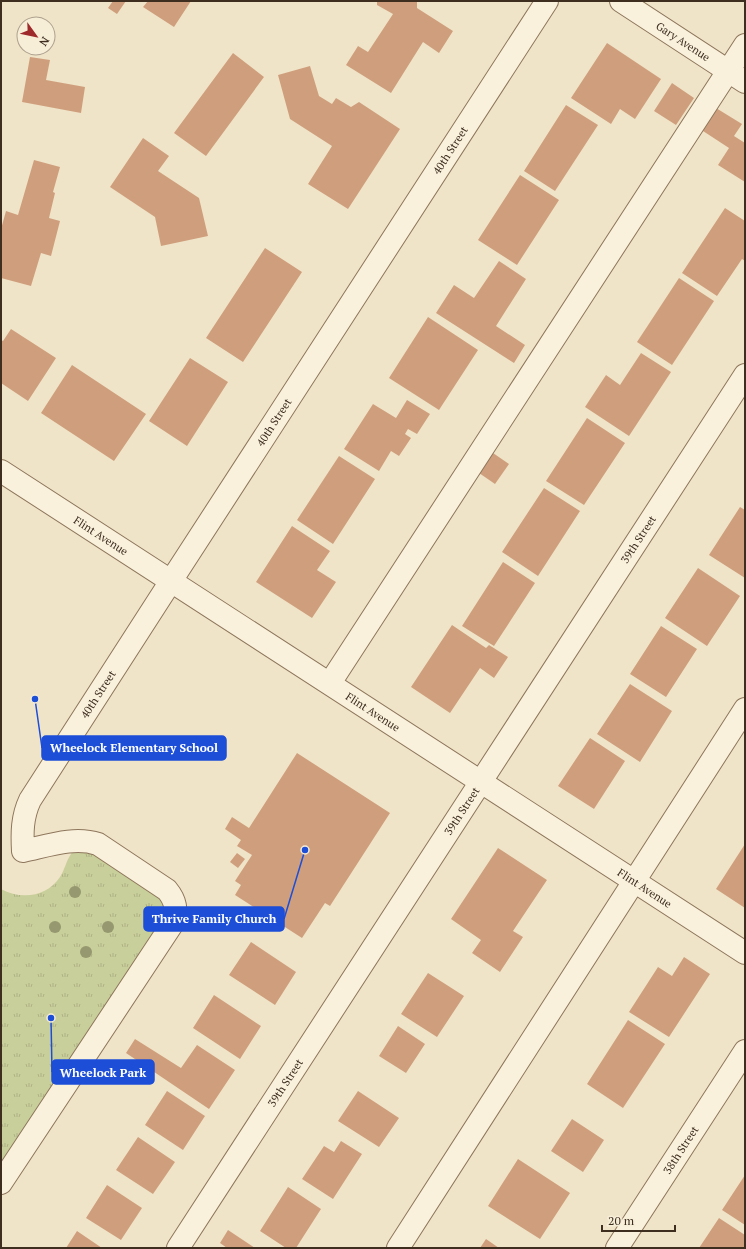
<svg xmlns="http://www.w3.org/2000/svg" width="746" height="1249" font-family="'PT Serif',serif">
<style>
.park{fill:url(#park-tufts)}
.building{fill:#cf9f7d}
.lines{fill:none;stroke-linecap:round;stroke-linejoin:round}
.minor-casing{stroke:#8d765c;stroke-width:24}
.minor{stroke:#faf1dc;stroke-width:22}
.tree{fill:#96986f}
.labels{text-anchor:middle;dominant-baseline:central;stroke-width:3.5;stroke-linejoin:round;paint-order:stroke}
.street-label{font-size:11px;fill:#3d2e20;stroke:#f7eed8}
.leader{fill:none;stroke:#1d4ed8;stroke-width:1.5}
.callout-dot{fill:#1d4ed8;stroke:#f7eed8;stroke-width:1.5}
.callout{fill:#1d4ed8;stroke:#1d4ed8;stroke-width:1.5}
.callout-label{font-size:12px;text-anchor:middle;font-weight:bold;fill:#fff}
</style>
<defs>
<pattern id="park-tufts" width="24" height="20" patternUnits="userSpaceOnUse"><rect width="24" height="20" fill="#c9cf9b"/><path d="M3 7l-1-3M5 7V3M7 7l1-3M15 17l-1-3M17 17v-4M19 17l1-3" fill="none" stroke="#aeb285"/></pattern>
</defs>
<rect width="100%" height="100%" fill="#f0e4c8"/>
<path class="park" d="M86,849L159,894L168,912L1,1171V889C21,900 47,897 60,877C65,869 66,861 71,854L73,851Z"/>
<path class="building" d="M113,1H126L117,14L108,8Z
M148,1H191L174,27L143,7Z
M377,1H417V8L453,31L439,53L423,42L391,93L346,65L358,46L368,52L393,14L377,5Z
M607,43L661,79L635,119L620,109L611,124L571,98Z
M233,53L264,77L206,156L174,133Z
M30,57L50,60L46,80L85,87L81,113L22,102Z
M310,66L319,96L332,104L336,98L351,107L359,102L400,129L348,209L308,184L332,146L290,119L278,75Z
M672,83L694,98L676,125L654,111Z
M566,105L598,125L555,191L524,171Z
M716,108L742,124L734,136L745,143V182L718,165L729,148L703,131Z
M143,138L169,156L158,171L199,198L208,236L161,246L155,217L110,187Z
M34,160L60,167L53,192L55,193L49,218L60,221L51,256L41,253L31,286L1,278V229L6,211L18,215Z
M520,175L559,200L517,265L478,240Z
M725,208L745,221V261L742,259L717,296L682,273Z
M265,248L302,272L243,362L206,338Z
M499,261L526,279L496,326L525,345L514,363L436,313L454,285L474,298Z
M679,278L714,301L672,365L637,342Z
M428,317L478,350L439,410L389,378Z
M11,329L56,358L28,401L1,383V340L3,341Z
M641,353L671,372L629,436L585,407L606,375L620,385Z
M190,358L228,382L187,446L149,421Z
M72,365L146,414L114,461L41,413Z
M407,400L430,414L417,434L408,429L405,434L411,438L399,456L391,451L379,471L344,449L373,404L396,418Z
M587,418L625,443L584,505L546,481Z
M493,453L509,464L495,484L479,473Z
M339,456L375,479L333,544L297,520Z
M544,488L580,511L538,576L502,552Z
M740,507L745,510V578L709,555Z
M292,526L330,551L317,570L336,582L312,618L256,582Z
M503,562L535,583L494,646L462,626Z
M698,568L740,596L707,646L665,618Z
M452,625L486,648L489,645L508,657L494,678L480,668L450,713L411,687Z
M661,626L697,649L666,697L630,674Z
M630,684L672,711L640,762L597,734Z
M590,738L625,761L594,809L558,786Z
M297,753L390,813L330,906L325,903L302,938L235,895L241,885L235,881L252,855L237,846L241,840L225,829L232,817L249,828Z
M745,844V908L716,889Z
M498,848L547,880L513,931L523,937L500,972L472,953L481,940L451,919Z
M237,853L245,859L238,868L230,862Z
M251,942L296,972L275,1005L229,975Z
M684,957L710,974L669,1037L629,1012L658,967L672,976Z
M428,973L464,996L437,1037L401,1014Z
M214,995L261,1026L240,1059L193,1028Z
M628,1020L665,1044L623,1108L587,1084Z
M398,1026L425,1044L406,1073L379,1056Z
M135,1039L181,1068L197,1045L235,1070L209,1109L126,1053Z
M167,1091L205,1116L183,1150L145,1125Z
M358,1091L399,1118L379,1147L338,1121Z
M572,1119L604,1140L583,1172L551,1151Z
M138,1137L175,1162L153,1194L116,1170Z
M341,1141L362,1154L333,1199L302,1179L324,1146L334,1152Z
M518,1159L570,1193L540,1239L488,1206Z
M745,1175V1225L722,1210Z
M107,1185L142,1208L121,1240L86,1218Z
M288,1187L321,1209L296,1248H286L260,1231Z
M719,1218L745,1235V1248H699Z
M228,1230L255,1248H227L220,1243Z
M77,1231L102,1248H66Z
M486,1239L499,1248H480Z"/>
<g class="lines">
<defs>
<g id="minor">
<path id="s1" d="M621,1L745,82"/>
<path id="s2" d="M1,471L745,953"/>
<path d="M330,683L745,45"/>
<path id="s3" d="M1,1183L173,923C177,909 176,901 167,890L98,844C74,836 47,846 23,851C22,833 22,817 30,800L171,581L547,1"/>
<path id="s4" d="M178,1248L745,375"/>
<path d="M398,1248L745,709"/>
<path id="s5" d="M617,1248L745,1051"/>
</g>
</defs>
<use href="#minor" class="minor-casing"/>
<use href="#minor" class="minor"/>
</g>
<g class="tree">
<circle cx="75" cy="892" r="6"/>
<circle cx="55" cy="927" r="6"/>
<circle cx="108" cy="927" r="6"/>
<circle cx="86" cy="952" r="6"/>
</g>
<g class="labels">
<g class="street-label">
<text stroke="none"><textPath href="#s1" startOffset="74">Gary Avenue</textPath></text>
<text stroke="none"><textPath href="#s3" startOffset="1332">40th Street</textPath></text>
<text stroke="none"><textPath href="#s3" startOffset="1008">40th Street</textPath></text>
<text stroke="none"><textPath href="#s2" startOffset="119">Flint Avenue</textPath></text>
<text stroke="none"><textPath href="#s4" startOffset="845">39th Street</textPath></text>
<text stroke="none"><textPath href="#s3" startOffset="684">40th Street</textPath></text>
<text stroke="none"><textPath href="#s2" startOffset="443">Flint Avenue</textPath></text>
<text stroke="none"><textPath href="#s4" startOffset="521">39th Street</textPath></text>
<text stroke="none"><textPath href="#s2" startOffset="767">Flint Avenue</textPath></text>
<text stroke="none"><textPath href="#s4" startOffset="197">39th Street</textPath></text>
<text stroke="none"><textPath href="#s5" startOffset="117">38th Street</textPath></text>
</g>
</g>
<path class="leader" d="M35 699L42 748M305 850L284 919M51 1018L52 1072"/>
<g class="callout-dot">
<circle cx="35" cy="699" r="4"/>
<circle cx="305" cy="850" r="4"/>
<circle cx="51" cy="1018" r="4"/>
</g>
<g class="callout">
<rect x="42" y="736" width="184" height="24" rx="4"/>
<rect x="144" y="907" width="140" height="24" rx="4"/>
<rect x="52" y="1060" width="102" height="24" rx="4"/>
</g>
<g class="callout-label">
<text x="134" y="752">Wheelock Elementary School</text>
<text x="214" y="923">Thrive Family Church</text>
<text x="103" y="1077">Wheelock Park</text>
</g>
<rect width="746" height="1249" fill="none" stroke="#3d2e20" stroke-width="4"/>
<g transform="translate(36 36) rotate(123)"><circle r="19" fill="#f7eed8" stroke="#ada18e"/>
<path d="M0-3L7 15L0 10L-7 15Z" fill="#9e2a2b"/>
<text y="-6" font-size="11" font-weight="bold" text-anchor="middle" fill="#3d2e20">N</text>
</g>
<path d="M602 1225v6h73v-6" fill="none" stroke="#3d2e20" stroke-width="2"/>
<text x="608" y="1225" font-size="12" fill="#3d2e20" stroke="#f7eed8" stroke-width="3" paint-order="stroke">20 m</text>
</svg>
